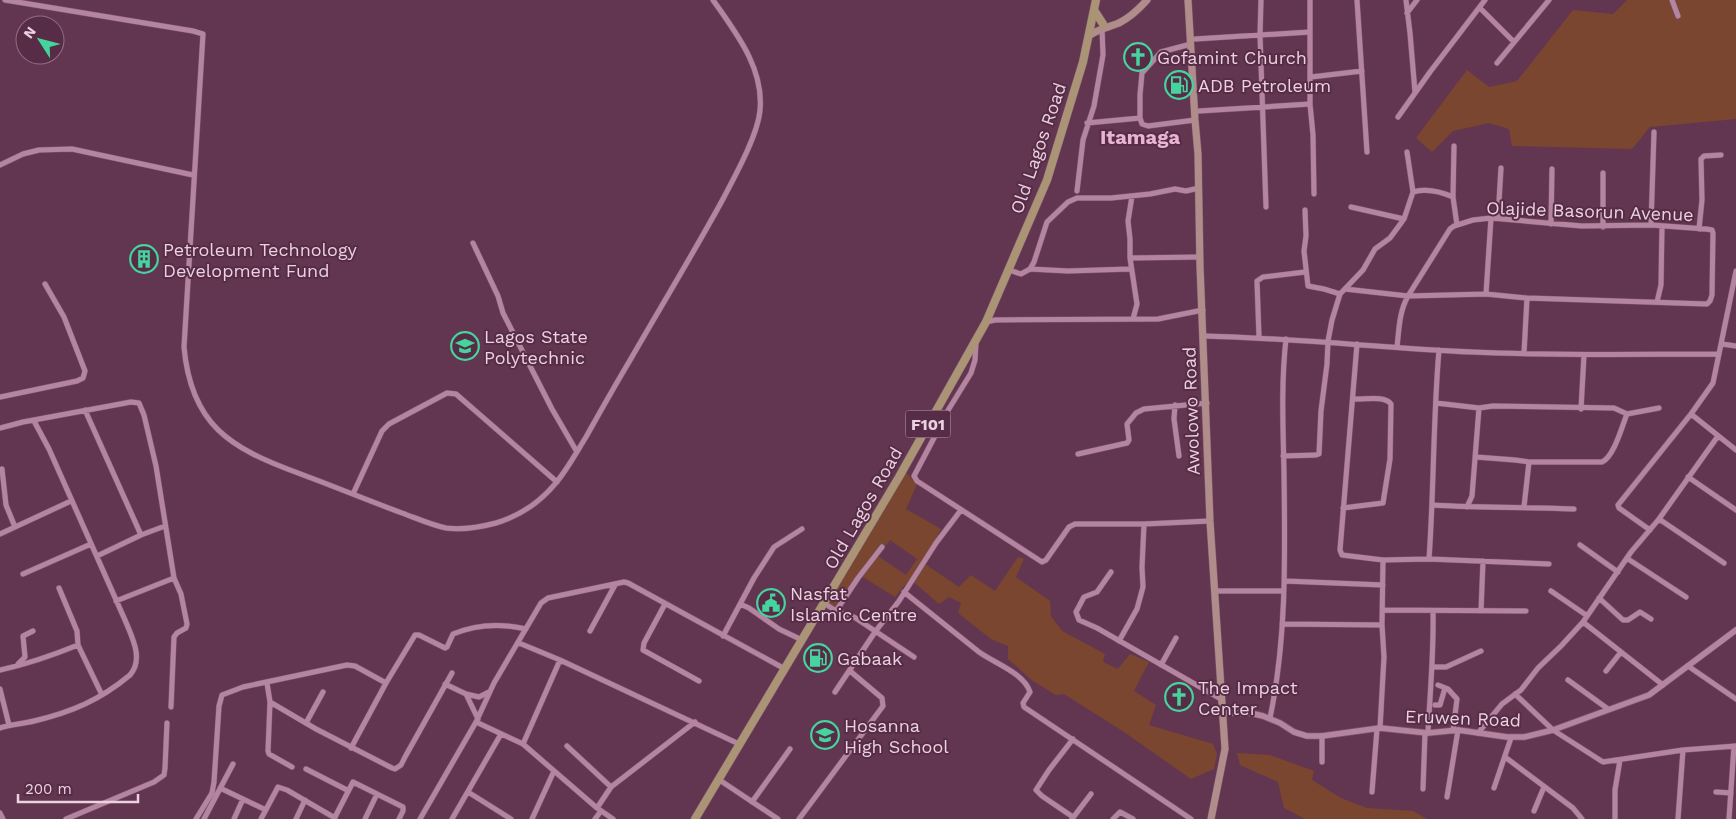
<svg xmlns="http://www.w3.org/2000/svg" width="1736" height="819" font-family="'Work Sans',sans-serif">
<style>
.green{fill:#7a462f;fill-rule:evenodd}
.lines{fill:none;stroke-linecap:round;stroke-linejoin:round}
.minor-casing{stroke:#7a576c;stroke-width:6}
.tertiary-casing{stroke:#7a576c;stroke-width:7}
.secondary-casing{stroke:#7a576c;stroke-width:8}
.primary-casing{stroke:#7a576c;stroke-width:9}
.minor{stroke:#b584a0;stroke-width:5}
.tertiary{stroke:#b584a0;stroke-width:5.5}
.secondary{stroke:#b08c8a;stroke-width:7}
.primary{stroke:#ab9375;stroke-width:8}
.labels{text-anchor:middle;dominant-baseline:central;stroke-width:4;stroke-linejoin:round;paint-order:stroke}
.shield{fill:#562c46;stroke:#bfa0b2;stroke-width:1}
.shield-label{font-size:16px;font-weight:bold;fill:#ecd1e0}
.poi-label{font-size:18px;fill:#ecd1e0;stroke:#562c46;text-anchor:start}
.street-label{font-size:18px;fill:#ecd1e0;stroke:#562c46}
.quarter-label{font-size:20px;font-weight:bold;fill:#e8b4d1;stroke:#562c46}
</style>
<rect width="100%" height="100%" fill="#623651"/>
<path class="green" d="M1627,0H1736V119L1650,127L1632,149L1512,146L1509,129L1489,123L1453,131L1432,152L1416,138L1467,70L1489,87L1517,81L1573,10L1613,14Z
M906,473L917,484L906,509L941,529L925,564L959,587L971,575L995,591L1018,557L1024,559L1016,577L1050,601L1051,616L1062,631L1105,654L1103,662L1118,669L1130,654L1149,662L1134,691L1156,705L1149,725L1213,744L1217,754L1214,769L1191,779L1124,732L1064,694L1056,695L1033,681L1008,659V646L991,639L958,613L961,603L949,597L939,604L910,579L895,597L858,574L834,608H824ZM890,540L917,559L906,575L878,556Z
M1237,753L1270,755L1314,771L1312,780L1341,798L1367,808L1413,811L1427,819H1305L1284,808L1278,782L1240,765Z"/>
<g class="lines">
<defs>
<path id="minor" d="M5,0L193,31L203,34L184,347C191,425 230,448 298,473C333,486 367,500 402,513C416,518 431,525 446,528C462,530 481,527 496,523C519,516 540,502 555,484C567,470 576,453 586,437C600,412 614,387 629,362C660,308 693,254 723,199C735,176 758,135 760,110C764,68 736,33 713,0
M1261,0L1260,35L1266,207
M1310,0V104L1313,135L1314,194
M1357,0L1367,152
M1406,0L1410,33L1415,92
M1672,0L1678,16
M1480,8L1514,42
M1407,13L1417,0
M1195,39L1310,32
M1191,44L1161,52L1142,73L1140,95V118L1142,124L1148,126L1195,120
M1497,63L1549,0
M1311,77L1362,71
M1199,111L1310,104
M1398,117L1430,72L1485,0
M1087,123L1140,118
M0,165L23,154L39,150L72,149L193,175
M1603,173V227
M1077,191L1083,140L1094,106L1103,55L1102,28
M1413,192C1426,188 1441,192 1453,197L1457,225
M1132,196L1128,221L1130,239V258L1137,304L1133,319
M1453,197L1454,146
M1351,207L1404,219
M1305,210L1306,236L1304,251L1308,286L1324,289L1340,294
M1498,218L1501,168
M1551,224L1552,169
M1651,225L1654,132
M1699,229L1702,200L1701,159L1704,156L1721,155
M473,243L498,296L503,313L552,409L577,452
M1130,258L1200,257
M1030,269L1068,271L1130,269
M1009,270L1021,274L1030,269L1034,262L1047,222L1068,202L1077,198H1111L1150,194L1175,189L1186,191L1199,188
M1345,289L1408,296L1486,294L1527,298L1707,304L1710,301L1712,295L1713,233L1712,230L1706,229L1651,225L1582,226L1491,218L1473,220L1454,226L1450,229L1408,296C1399,312 1399,330 1397,347
M1486,294L1491,218
M1657,302L1661,285L1662,226
M986,322L995,320L1158,319L1203,310
M1204,336C1294,338 1383,348 1473,352C1555,356 1637,354 1719,354
M1259,337L1257,281L1263,277L1305,272
M976,343L975,360L971,373L947,412L940,431L935,436L914,476L917,481L1042,562L1046,560L1069,527L1075,524H1144L1210,521
M1357,344L1340,550L1342,555L1383,560L1429,559L1549,564
M1722,344L1736,346
M1524,353L1527,298
M0,397L77,381L83,378L85,371L64,317L45,284
M1436,403L1479,408L1493,406L1614,408L1627,414
M1175,405L1174,419L1179,456
M1581,409L1584,355
M85,410L141,535
M1691,414L1736,450
M0,428L23,422L131,402L139,403L144,415L156,466L174,578L181,594L187,624L186,628L177,633L174,637L171,707
M1078,454L1127,443L1129,440L1127,424L1136,413L1144,409L1207,403
M1283,456L1316,455L1319,454L1321,411L1327,364L1328,341L1332,320L1340,294L1363,270L1375,249L1390,238L1404,219L1413,192L1407,152
M1476,457L1515,460L1529,462
M2,469L6,505L15,527
M1688,477L1736,510
M353,494L382,431L389,424L447,393L456,394L557,482
M1433,505C1480,508 1527,507 1574,509
M1467,507L1472,496L1479,408
M1524,507L1529,462H1602C1614,457 1622,426 1627,414L1659,408
M1343,508L1383,503L1390,459L1391,404C1384,395 1364,400 1353,399
M1659,519L1724,563
M1650,530L1619,508L1618,505L1691,414L1713,383L1736,271
M0,534L71,501
M1580,545L1618,572
M97,556L141,535L165,526
M1429,559C1434,490 1433,419 1439,350
M1628,559L1686,597
M1111,572L1097,592L1084,597L1076,612L1079,620L1097,628L1221,699
M23,574L91,544
M1285,581L1383,585
M59,588L77,631L78,645L102,695
M1218,591H1284
M1551,591L1586,615
M904,592L979,652C994,663 1024,673 1030,692L1023,703L1024,707L1191,819
M1599,598L1623,620H1628L1640,612L1651,619
M116,601L174,578
M824,603L836,611L854,617L914,657
M665,604L644,643L643,650L699,681
M740,604L749,608L779,629L802,640
M1383,610L1526,611
M836,611L858,578L882,547
M1481,611L1483,561
M1583,622L1663,685
M1282,624L1382,625
M590,631L615,585
M723,636L754,578L774,547L802,529
M1119,641L1137,609L1143,587L1142,567L1144,524
M519,643L560,660L739,744
M18,664L25,657L23,636L33,631
M1161,665L1176,638
M1688,666L1736,699
M1433,667H1446L1481,651
M0,670C28,664 51,656 78,645
M1606,671L1621,652
M1568,680L1608,709
M267,683L270,702L268,751L269,754L292,767
M445,684L466,694L478,719
M1438,685L1448,689L1457,699L1453,731
M0,689L9,725
M835,692L875,632L899,601L936,543L961,510
M466,694L479,697L489,692
M1515,694L1553,730L1603,762L1683,750L1736,746
M270,702L316,729L392,768L395,769L401,765L405,757L452,673
M1435,705H1440L1445,688
M1270,718C1287,637 1285,554 1284,472C1283,427 1281,383 1286,339
M476,722L523,744L597,808L613,819
M306,723L323,692
M0,728C11,724 22,724 34,721C72,712 100,700 130,675C144,659 132,637 125,620L49,449L34,421
M1380,728L1384,657L1382,625L1383,560
M1428,733C1430,692 1434,652 1433,611
M1478,733L1502,704L1521,690L1538,668L1561,646L1583,622L1631,552L1659,519L1718,436
M1322,736V762
M1073,739L1049,770L1036,790L1042,796L1073,817
M523,744L560,660
M567,746L611,787
M351,748L386,683L415,635H419L445,648L447,647L453,634C477,624 500,623 526,629
M1505,757L1573,808L1582,819
M306,769L347,790
M718,779L778,819
M220,788L266,810
M1494,788L1511,738
M1423,789L1425,733
M468,792L511,819
M1372,792L1377,729
M1716,792L1731,793
M1447,797L1458,730
M752,802L790,749
M597,808L611,787L695,722
M1534,811L1544,787
M0,813L3,819
M66,819L154,782L164,775L165,768L167,723
M196,819L212,793L214,782L219,706L222,695L243,687L347,665L355,666L386,683
M204,819L233,764
M234,819L243,799
M261,819L278,787L287,790L335,818
M296,819L305,800
M334,819L353,782L403,807V811L399,819
M365,819L377,794
M420,819L476,722L494,683L541,603L548,598L624,582L628,583L785,669
M452,819L501,734
M532,819L554,771
M595,819L601,811
M799,819L883,706L882,698L850,671
M1072,819L1091,794
M1113,819L1120,812L1133,819
M1615,819V790L1620,760
M1678,819L1683,750
M1729,819L1734,746"/>
<path id="tertiary" d="M1226,713H1250L1263,716L1280,723L1294,732L1307,736H1322L1380,728L1428,733L1458,730L1507,737H1524L1553,730L1649,695L1736,630"/>
<path id="secondary" d="M1188,0L1195,120L1198,154L1200,266L1210,521L1225,749L1211,819
M1090,35C1099,29 1109,27 1119,23C1131,17 1139,9 1147,0"/>
<path id="primary" d="M1094,10L1103,24
M695,819L899,477L986,322L1047,180L1083,62L1096,0"/>
</defs>
<use href="#minor" class="minor-casing"/>
<use href="#tertiary" class="tertiary-casing"/>
<use href="#secondary" class="secondary-casing"/>
<use href="#primary" class="primary-casing"/>
<use href="#minor" class="minor"/>
<use href="#tertiary" class="tertiary"/>
<use href="#secondary" class="secondary"/>
<use href="#primary" class="primary"/>
</g>
<defs>
<symbol id="church-ring" viewBox="-11 -11 22 22"><circle r="9.5" fill="#562c46" stroke="#46d49e" stroke-width="1.5"/><path d="M-1.2-6h2.4v3.5h3.3v2.4h-3.3V6h-2.4V-.1h-3.3v-2.4h3.3Z" fill="#46d49e"/></symbol>
<symbol id="fuel-ring" viewBox="-11 -11 22 22"><circle r="9.5" fill="#562c46" stroke="#46d49e" stroke-width="1.5"/><path d="M-5.5-6h7V0h2V4h1.3V-2.5L3-4.5l.8-.8L6-3V5H2.5V1h-1V6h-7ZM-4.2-4.7v3.2H.2V-4.7Z" fill="#46d49e"/></symbol>
<symbol id="building-ring" viewBox="-11 -11 22 22"><circle r="9.5" fill="#562c46" stroke="#46d49e" stroke-width="1.5"/><path d="M-4-6H4V6H1V3H-1V6H-4ZM-2.5-4.3h1.7v1.8h-1.7ZM.8-4.3h1.7v1.8H.8ZM-2.5-1h1.7V.8h-1.7ZM.8-1h1.7V.8H.8Z" fill="#46d49e"/></symbol>
<symbol id="university-ring" viewBox="-11 -11 22 22"><circle r="9.5" fill="#562c46" stroke="#46d49e" stroke-width="1.5"/><path d="M0-5L7-2L0 1L-7-2ZM-4 1L0 2.5L4 1V4Q0 6-4 4Z" fill="#46d49e"/></symbol>
<symbol id="civic-ring" viewBox="-11 -11 22 22"><circle r="9.5" fill="#562c46" stroke="#46d49e" stroke-width="1.5"/><path d="M-.6-6.5H3V-4.5H.6V-3L4-1V1h2V6H-6V1h2V-1L-.6-3ZM-1.2 2.5V6h2.4V2.5Z" fill="#46d49e"/></symbol>
<symbol id="school-ring" viewBox="-11 -11 22 22"><circle r="9.5" fill="#562c46" stroke="#46d49e" stroke-width="1.5"/><path d="M0-5L7-2L0 1L-7-2ZM-4 1L0 2.5L4 1V4Q0 6-4 4Z" fill="#46d49e"/></symbol>
</defs>
<g fill-rule="evenodd">
<use href="#church-ring" x="1122" y="41" width="32" height="32"/>
<use href="#fuel-ring" x="1163" y="69" width="32" height="32"/>
<use href="#building-ring" x="128" y="243" width="32" height="32"/>
<use href="#university-ring" x="449" y="330" width="32" height="32"/>
<use href="#civic-ring" x="755" y="587" width="32" height="32"/>
<use href="#fuel-ring" x="802" y="642" width="32" height="32"/>
<use href="#church-ring" x="1163" y="681" width="32" height="32"/>
<use href="#school-ring" x="809" y="719" width="32" height="32"/>
</g>
<g class="labels">
<rect class="shield" x="905.5" y="410.5" width="45" height="27" rx="4"/>
<g class="shield-label">
<text x="928" y="424">F101</text>
</g>
<g class="poi-label">
<text x="1157" y="57">Gofamint Church</text>
<text x="1198" y="85">ADB Petroleum</text>
<text x="163" y="249">Petroleum Technology<tspan x="163" dy="21">Development Fund</tspan></text>
<text x="484" y="336">Lagos State<tspan x="484" dy="21">Polytechnic</tspan></text>
<text x="790" y="593">Nasfat<tspan x="790" dy="21">Islamic Centre</tspan></text>
<text x="837" y="658">Gabaak</text>
<text x="1198" y="687">The Impact<tspan x="1198" dy="21">Center</tspan></text>
<text x="844" y="725">Hosanna<tspan x="844" dy="21">High School</tspan></text>
</g>
<g class="street-label">
<text transform="translate(1038 148) rotate(-71)">Old Lagos Road</text>
<text transform="translate(1590 211) rotate(2)">Olajide Basorun Avenue</text>
<text transform="translate(1191 411) rotate(-92)">Awolowo Road</text>
<text transform="translate(863 508) rotate(-60)">Old Lagos Road</text>
<text transform="translate(1463 718) rotate(2)">Eruwen Road</text>
</g>
<g class="quarter-label">
<text x="1140" y="137">Itamaga</text>
</g>
</g>
<g transform="translate(40 40) rotate(306)"><circle r="24" fill="#562c46" stroke="#926e84"/>
<path d="M0-4L9 19L0 12L-9 19Z" fill="#46d49e"/>
<text y="-8" font-size="14" font-weight="bold" text-anchor="middle" fill="#ecd1e0">N</text>
</g>
<path d="M18 794v8h120v-8" fill="none" stroke="#ecd1e0" stroke-width="2.5"/>
<text x="25" y="794" font-size="15" fill="#ecd1e0" stroke="#562c46" stroke-width="4" paint-order="stroke">200 m</text>
</svg>
